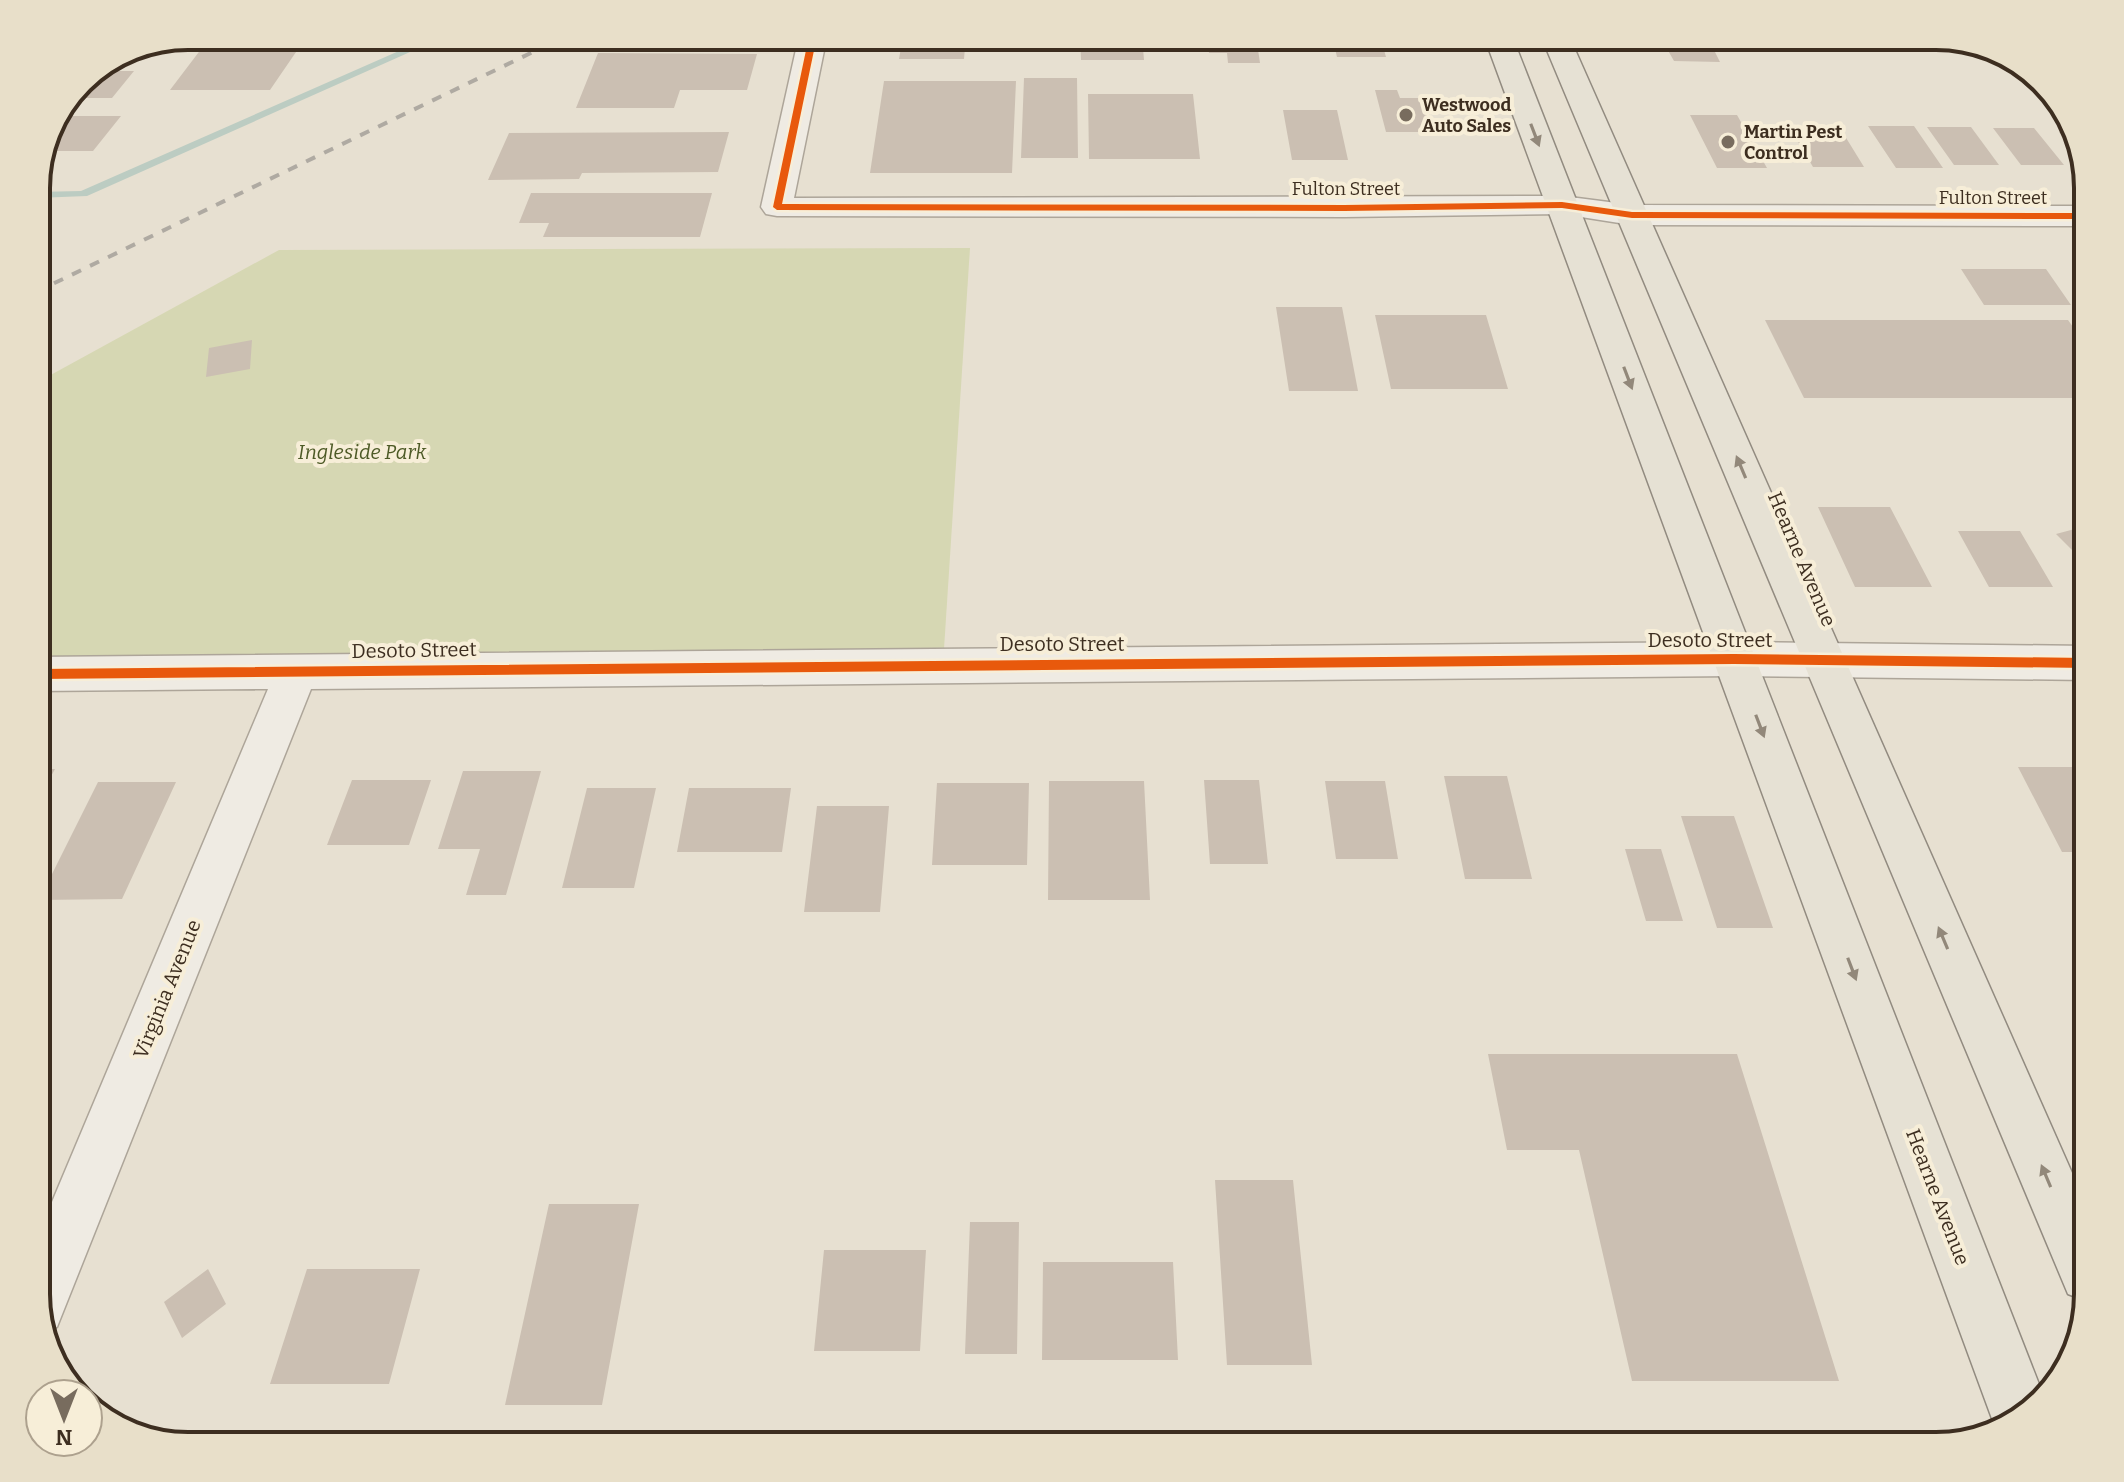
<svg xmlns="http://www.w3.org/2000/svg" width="2124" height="1482" font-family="Bitter,serif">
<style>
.green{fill:#d6d7b3}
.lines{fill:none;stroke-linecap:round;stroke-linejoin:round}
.stream{fill:#bcccc2;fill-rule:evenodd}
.building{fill:#cbbfb2}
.street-casing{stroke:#ada599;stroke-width:3}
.primary-casing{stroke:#928b80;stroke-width:3}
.street{fill:#efebe3;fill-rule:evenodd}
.primary{fill:#e6e1d4;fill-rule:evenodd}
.rail{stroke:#afaaa2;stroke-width:4;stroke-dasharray:10 10;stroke-linecap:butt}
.cycleway-casing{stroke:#f7eed8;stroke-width:5}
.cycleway{fill:#e8590c;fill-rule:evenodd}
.oneway{fill:#92887a}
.poi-dot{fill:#786c5e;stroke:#f7eed8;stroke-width:3}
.labels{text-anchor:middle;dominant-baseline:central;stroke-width:8;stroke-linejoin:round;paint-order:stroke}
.far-poi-label{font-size:18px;font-weight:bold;fill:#3d2e20;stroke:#f7eed8;text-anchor:start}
.far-street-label{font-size:18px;fill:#3d2e20;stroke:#f7eed8}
.park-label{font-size:20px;font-style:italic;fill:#4d5a26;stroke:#f7eed8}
.street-label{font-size:20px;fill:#3d2e20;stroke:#f7eed8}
.rim{fill:none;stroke:#3d2e20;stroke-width:4}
</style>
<rect width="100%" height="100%" fill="#e7e0d1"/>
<path class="green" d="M970,248L944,649L36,658V383L279,250Z"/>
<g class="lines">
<path class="stream" d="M433,36H446L87,196L36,198V192L81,191Z"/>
</g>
<path class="building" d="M211,36H307L270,90H170Z
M903,36H966L964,59H899Z
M1080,36H1142L1144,60H1081Z
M1207,36H1256L1260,63H1228L1227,53H1209Z
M1332,36H1380L1386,57H1337Z
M1632,36H1725L1732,48H1713L1720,62L1674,61L1666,47H1637Z
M598,53L757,54L747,90H680L674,108H576Z
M95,71H134L112,98H69L88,74Z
M1024,78H1077L1078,158H1021Z
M884,81H1016L1012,173H870Z
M1375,90H1397L1400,98H1425L1435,132H1386Z
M1088,94H1193L1200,159H1089Z
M1283,110H1337L1348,160H1292Z
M1690,115H1737L1767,168H1717Z
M56,116H121L93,151H44Z
M1868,126H1914L1943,168H1896Z
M1927,127H1971L1999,165H1954Z
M1790,128H1840L1864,167H1813Z
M1993,128H2034L2064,165H2021Z
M729,132L718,172L582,173L579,179L488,180L509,133Z
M2059,132H2075L2082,161Z
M531,193H712L700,237H543L549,223H519Z
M1961,269H2046L2071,305H1984Z
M1276,307H1342L1358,391H1289Z
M1375,315H1486L1508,389H1391Z
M1765,320H2068L2088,348V398H1804Z
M252,340L250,369L206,377L209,348Z
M1818,507H1890L1932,587H1855Z
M2086,526L2088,527V566L2056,534Z
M1958,531H2020L2053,587H1989Z
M2018,767H2088V852H2062Z
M36,769H55L36,804Z
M463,771H541L506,895H466L480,849H438Z
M1444,776H1507L1532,879H1465Z
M352,780H431L409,845H327Z
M1204,780H1259L1268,864H1210Z
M1049,781H1144L1150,900H1048Z
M1325,781H1385L1398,859H1336Z
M98,782H176L122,899L39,900Z
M937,783H1029L1027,865H932Z
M587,788H656L634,888H562Z
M689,788H791L782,852H677Z
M817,806H889L880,912H804Z
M1681,816H1734L1773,928H1717Z
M1625,849H1661L1683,921H1646Z
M1488,1054H1737L1839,1381H1632L1579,1150H1507Z
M1215,1180H1293L1312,1365H1227Z
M549,1204H639L602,1405H505Z
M970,1222H1019L1017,1354H965Z
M824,1250H926L920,1351H814Z
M1043,1262H1173L1178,1360H1042Z
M208,1269L226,1304L182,1338L164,1302Z
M307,1269H420L389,1384H270Z"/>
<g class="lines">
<defs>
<path id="street" d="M799,36H827L794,198L1562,196L1632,205L2088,206V226L1632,225L1562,214L1344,217L777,216L766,214L761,207Z
M1734,642L2088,646V680L1734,676L311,689L57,1327L44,1333L36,1303V1240L268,689L36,691V657Z"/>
<path id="primary" d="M1484,36H1512L2044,1397L2004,1430L1997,1432L1991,1416Z
M1541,36H1569L2088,1209L2086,1301L2068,1294Z"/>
</defs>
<use href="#street" class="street-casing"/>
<use href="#primary" class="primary-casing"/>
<use href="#street" class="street"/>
<use href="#primary" class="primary"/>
<path class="rail" d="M36,292L566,36"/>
<defs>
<path id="cycleway" d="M809,36H817L782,204L1344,205L1562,202L1632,212L2088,213V219L1632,218L1562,208L1344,211L777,210L773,207Z
M1734,654L2088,658V668L1734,664L36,679V669Z"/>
</defs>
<use href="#cycleway" class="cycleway-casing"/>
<use href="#cycleway" class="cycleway"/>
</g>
<defs><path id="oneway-solid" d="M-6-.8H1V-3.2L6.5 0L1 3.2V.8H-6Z" transform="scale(2)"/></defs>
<g class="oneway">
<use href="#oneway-solid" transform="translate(1535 135) rotate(69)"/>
<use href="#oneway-solid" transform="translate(1628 378) rotate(69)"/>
<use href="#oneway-solid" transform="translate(1741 467) rotate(-113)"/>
<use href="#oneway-solid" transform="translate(1760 726) rotate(69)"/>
<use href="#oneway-solid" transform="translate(1943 938) rotate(-113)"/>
<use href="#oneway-solid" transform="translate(1852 969) rotate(69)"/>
<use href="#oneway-solid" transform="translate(2046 1176) rotate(-113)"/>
</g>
<g class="poi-dot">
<circle cx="1406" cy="115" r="8"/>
<circle cx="1728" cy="142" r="8"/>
</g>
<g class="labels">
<g class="far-poi-label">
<text x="1422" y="105">Westwood<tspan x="1422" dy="21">Auto Sales</tspan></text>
<text x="1744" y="132">Martin Pest<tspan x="1744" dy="21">Control</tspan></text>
</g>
<g class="far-street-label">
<text x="1346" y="189">Fulton Street</text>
<text x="1993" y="198">Fulton Street</text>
</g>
<g class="park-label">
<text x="362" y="452">Ingleside Park</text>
</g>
<g class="street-label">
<text transform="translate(1802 559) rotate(67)">Hearne Avenue</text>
<text x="1710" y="640">Desoto Street</text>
<text x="1062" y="644">Desoto Street</text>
<text transform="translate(414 650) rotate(-1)">Desoto Street</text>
<text transform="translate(167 989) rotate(-68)">Virginia Avenue</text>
<text transform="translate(1938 1197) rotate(69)">Hearne Avenue</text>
</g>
</g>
<path d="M0 0H2124V1482H0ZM188 50H1936A138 138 0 0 1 2074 188V1294A138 138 0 0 1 1936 1432H188A138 138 0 0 1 50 1294V188A138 138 0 0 1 188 50Z" fill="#e8dfc9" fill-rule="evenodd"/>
<path class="rim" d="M188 50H1936A138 138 0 0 1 2074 188V1294A138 138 0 0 1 1936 1432H188A138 138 0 0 1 50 1294V188A138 138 0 0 1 188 50Z"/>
<g transform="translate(64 1418) rotate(180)"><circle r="38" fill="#f7eed8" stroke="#ada18e" stroke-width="2"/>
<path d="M0-6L14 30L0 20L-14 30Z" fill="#786c5e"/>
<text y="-12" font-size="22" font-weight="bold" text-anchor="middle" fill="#3d2e20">N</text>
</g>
</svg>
